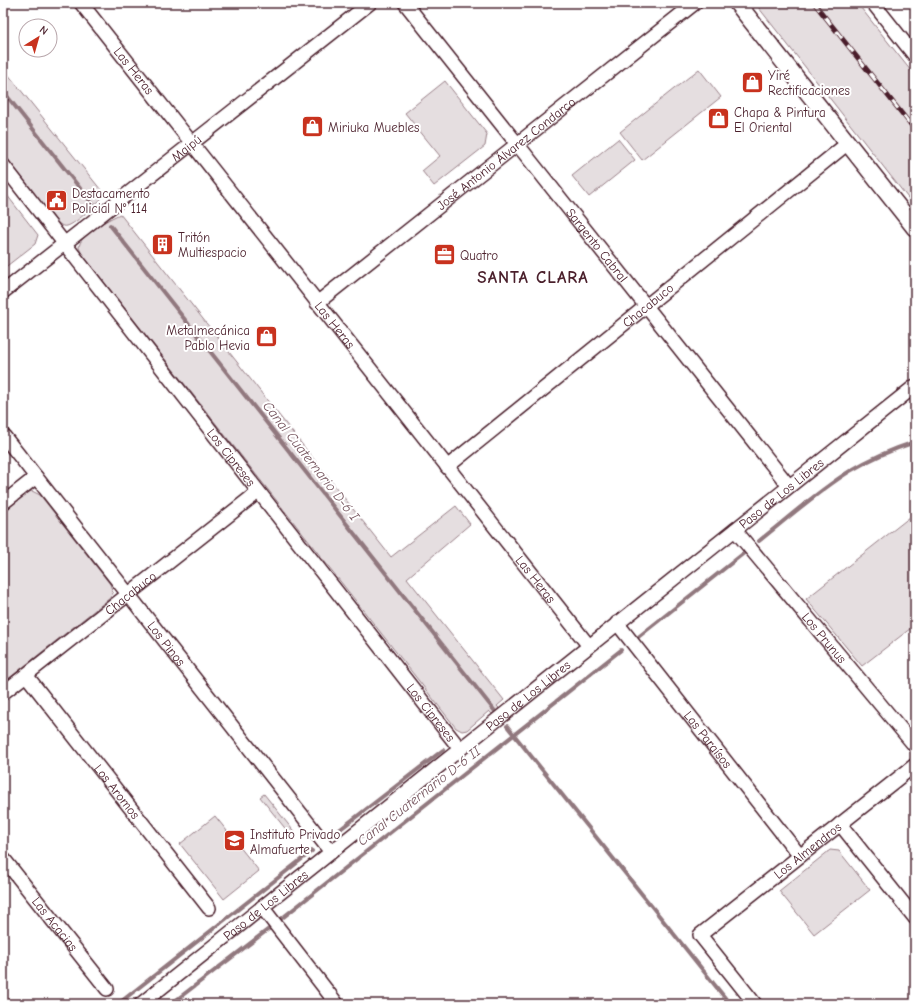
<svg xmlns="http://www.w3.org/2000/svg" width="918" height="1007" font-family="'Comic Neue',sans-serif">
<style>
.green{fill:#e5dee0;stroke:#987e86}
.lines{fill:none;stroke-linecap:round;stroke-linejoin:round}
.stream{stroke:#91787e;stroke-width:4}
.minor-casing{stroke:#4a1f2b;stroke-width:16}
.major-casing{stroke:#4a1f2b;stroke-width:19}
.minor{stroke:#fff;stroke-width:13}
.major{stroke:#fff;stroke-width:16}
.rail-casing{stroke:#4a1f2b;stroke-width:4.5}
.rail{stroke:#fff;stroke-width:3;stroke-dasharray:9;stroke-linecap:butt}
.labels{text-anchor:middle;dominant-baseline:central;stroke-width:4;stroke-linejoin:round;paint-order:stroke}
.street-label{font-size:13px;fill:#4a1f2b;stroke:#fff}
.poi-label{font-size:13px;fill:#4a1f2b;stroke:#fff;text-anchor:start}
.water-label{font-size:14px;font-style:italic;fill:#74535c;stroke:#fff}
.district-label{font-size:17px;font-weight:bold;letter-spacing:1px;fill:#4a1f2b;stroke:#fff}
</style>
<rect width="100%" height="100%" fill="#fff"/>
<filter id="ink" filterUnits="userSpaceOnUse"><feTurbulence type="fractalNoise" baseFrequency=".025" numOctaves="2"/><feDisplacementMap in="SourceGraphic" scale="8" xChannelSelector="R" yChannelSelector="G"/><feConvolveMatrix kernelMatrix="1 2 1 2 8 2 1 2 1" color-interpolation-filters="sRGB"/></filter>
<g filter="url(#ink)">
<path class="green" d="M755,3H857L915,76V207Z
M3,68L105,195C98,202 76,224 67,226C63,227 61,225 58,223L3,154Z
M699,69L721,97L642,160L620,132Z
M445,81L487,134L485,146L434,186L422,171L440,156L405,113Z
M618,139L635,160L589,197L572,176Z
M3,190L38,235L35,244L3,269Z
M120,214L391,557L456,506L470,524L407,578L504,700L497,706L499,708L492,714L489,711L467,730L462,731L456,728L82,254L79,248C79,234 109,219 120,214Z
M32,491L40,495L110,584L113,593L110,598L3,683V511L26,493Z
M910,517L915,524V625L862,666L806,599Z
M264,794L296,834L292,837L260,797Z
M215,816L259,871L224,899L180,844Z
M830,850L839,851L870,890L814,934L779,891Z"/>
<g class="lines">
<path class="stream" d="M3,91L94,206
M110,225L494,710
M759,541C789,517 818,491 850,471C870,459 893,449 915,442
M637,638L744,553
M507,726L730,1004
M334,834L443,750
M281,919L621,650
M118,1004L312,851
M171,1004L270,928"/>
<defs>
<g id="minor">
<path id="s1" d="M81,3L589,646"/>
<path id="s2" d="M405,3L789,486"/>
<path d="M873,3L915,56"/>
<path id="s3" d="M3,165L460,749"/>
<path id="s4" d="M3,292L370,3"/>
<path id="s5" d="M317,303L695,3"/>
<path id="s6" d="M3,435L331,852"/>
<path id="s7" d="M447,467L848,143"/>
<path d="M3,503L36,477"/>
<path id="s8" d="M735,530L915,746"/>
<path id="s9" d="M617,623L800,856"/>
<path id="s10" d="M26,675L209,908"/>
<path id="s11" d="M3,693L258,492"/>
<path d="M840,824L915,918"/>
<path id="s12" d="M3,858L107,989"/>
<path d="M262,907L337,1004"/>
<path id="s13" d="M141,1004L915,386"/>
<path id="s14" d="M755,1004L700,935L915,765"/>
</g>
<path id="major" d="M737,3L915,228"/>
</defs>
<use href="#minor" class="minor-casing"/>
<use href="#major" class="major-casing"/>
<use href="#minor" class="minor"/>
<use href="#major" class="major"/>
<defs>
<path id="rail" d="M814,3L915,130"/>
</defs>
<use href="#rail" class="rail-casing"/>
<use href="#rail" class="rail"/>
</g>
</g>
<defs>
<symbol id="shop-square" viewBox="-11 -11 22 22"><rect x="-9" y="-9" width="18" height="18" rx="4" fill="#c8321e" stroke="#fff"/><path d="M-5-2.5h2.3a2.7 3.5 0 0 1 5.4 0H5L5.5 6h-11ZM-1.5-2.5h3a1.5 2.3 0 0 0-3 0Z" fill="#fff"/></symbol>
<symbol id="civic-square" viewBox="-11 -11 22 22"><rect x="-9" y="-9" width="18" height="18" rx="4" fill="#c8321e" stroke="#fff"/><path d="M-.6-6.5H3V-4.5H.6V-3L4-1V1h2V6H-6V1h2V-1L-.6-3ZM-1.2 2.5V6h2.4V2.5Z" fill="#fff"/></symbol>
<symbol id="building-square" viewBox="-11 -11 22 22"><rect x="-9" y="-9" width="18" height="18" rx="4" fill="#c8321e" stroke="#fff"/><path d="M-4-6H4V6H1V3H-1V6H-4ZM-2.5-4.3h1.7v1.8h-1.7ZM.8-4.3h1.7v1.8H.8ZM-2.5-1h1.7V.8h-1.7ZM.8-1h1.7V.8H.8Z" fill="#fff"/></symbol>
<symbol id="office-square" viewBox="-11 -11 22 22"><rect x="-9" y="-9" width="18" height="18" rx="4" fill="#c8321e" stroke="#fff"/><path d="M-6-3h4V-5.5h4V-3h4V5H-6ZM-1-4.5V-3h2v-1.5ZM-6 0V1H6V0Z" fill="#fff"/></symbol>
<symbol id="school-square" viewBox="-11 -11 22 22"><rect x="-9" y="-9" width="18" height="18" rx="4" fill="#c8321e" stroke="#fff"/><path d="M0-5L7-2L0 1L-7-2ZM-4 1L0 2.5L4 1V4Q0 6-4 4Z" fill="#fff"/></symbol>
</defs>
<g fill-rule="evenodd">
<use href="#shop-square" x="740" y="70" width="25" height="25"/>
<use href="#shop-square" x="706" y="106" width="25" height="25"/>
<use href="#shop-square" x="300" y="114" width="25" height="25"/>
<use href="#civic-square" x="44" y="188" width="25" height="25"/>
<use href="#building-square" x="150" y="232" width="25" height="25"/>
<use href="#office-square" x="432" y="242" width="25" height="25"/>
<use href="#shop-square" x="254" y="324" width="25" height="25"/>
<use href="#school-square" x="222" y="828" width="25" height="25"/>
</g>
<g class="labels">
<g class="street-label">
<text stroke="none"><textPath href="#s1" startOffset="86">Las Heras</textPath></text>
<text stroke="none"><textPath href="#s4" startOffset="233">Maipú</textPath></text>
<text stroke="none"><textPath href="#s5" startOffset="241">José Antonio Álvarez Condarco</textPath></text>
<text stroke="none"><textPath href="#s2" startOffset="309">Sargento Cabral</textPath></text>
<text stroke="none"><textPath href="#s7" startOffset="258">Chacabuco</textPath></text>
<text stroke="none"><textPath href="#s1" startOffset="410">Las Heras</textPath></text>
<text stroke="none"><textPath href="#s3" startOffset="371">Los Cipreses</textPath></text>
<text stroke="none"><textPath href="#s13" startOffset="819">Paso de Los Libres</textPath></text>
<text stroke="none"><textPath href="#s1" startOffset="734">Las Heras</textPath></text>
<text stroke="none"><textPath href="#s11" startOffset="162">Chacabuco</textPath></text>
<text stroke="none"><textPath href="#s8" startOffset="140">Los Prunus</textPath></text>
<text stroke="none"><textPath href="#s6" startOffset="265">Los Pinos</textPath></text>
<text stroke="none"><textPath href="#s13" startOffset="495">Paso de Los Libres</textPath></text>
<text stroke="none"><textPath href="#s3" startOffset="695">Los Cipreses</textPath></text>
<text stroke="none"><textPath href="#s9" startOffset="148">Las Paraísos</textPath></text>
<text stroke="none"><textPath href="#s10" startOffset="148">Los Aromos</textPath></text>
<text stroke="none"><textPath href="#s14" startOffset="225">Los Almendros</textPath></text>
<text stroke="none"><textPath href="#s13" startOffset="159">Paso de Los Libres</textPath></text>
<text stroke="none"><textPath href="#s12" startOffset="84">Las Acacias</textPath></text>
</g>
<g class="poi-label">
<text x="768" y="75">Yiré<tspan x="768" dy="15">Rectificaciones</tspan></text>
<text x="734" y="112">Chapa &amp; Pintura<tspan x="734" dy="15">El Oriental</tspan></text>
<text x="328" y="127">Miriuka Muebles</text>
<text x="72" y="193">Destacamento<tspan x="72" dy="15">Policial N° 114</tspan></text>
<text x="178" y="237">Tritón<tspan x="178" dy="15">Multiespacio</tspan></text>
<text x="460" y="255">Quatro</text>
<text x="250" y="330" text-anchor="end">Metalmecánica<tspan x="250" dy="15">Pablo Hevia</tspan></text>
<text x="250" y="834">Instituto Privado<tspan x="250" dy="15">Almafuerte</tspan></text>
</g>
<g class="water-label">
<text transform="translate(311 461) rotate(52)">Canal Cuaternario D-6 I</text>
<text transform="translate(419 796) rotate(-38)">Canal Cuaternario D-6 II</text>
</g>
<g class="district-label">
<text x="533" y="277">SANTA CLARA</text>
</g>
</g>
<rect width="918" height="1007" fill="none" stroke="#fff" stroke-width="16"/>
<rect x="8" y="8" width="902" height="991" fill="none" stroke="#4a1f2b" stroke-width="1.5" filter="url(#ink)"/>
<g transform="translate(38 38) rotate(37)"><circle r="19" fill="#ffffff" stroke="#b7a5aa"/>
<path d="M0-3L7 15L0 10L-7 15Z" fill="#c8321e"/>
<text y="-6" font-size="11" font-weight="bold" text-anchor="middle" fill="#4a1f2b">N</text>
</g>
</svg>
